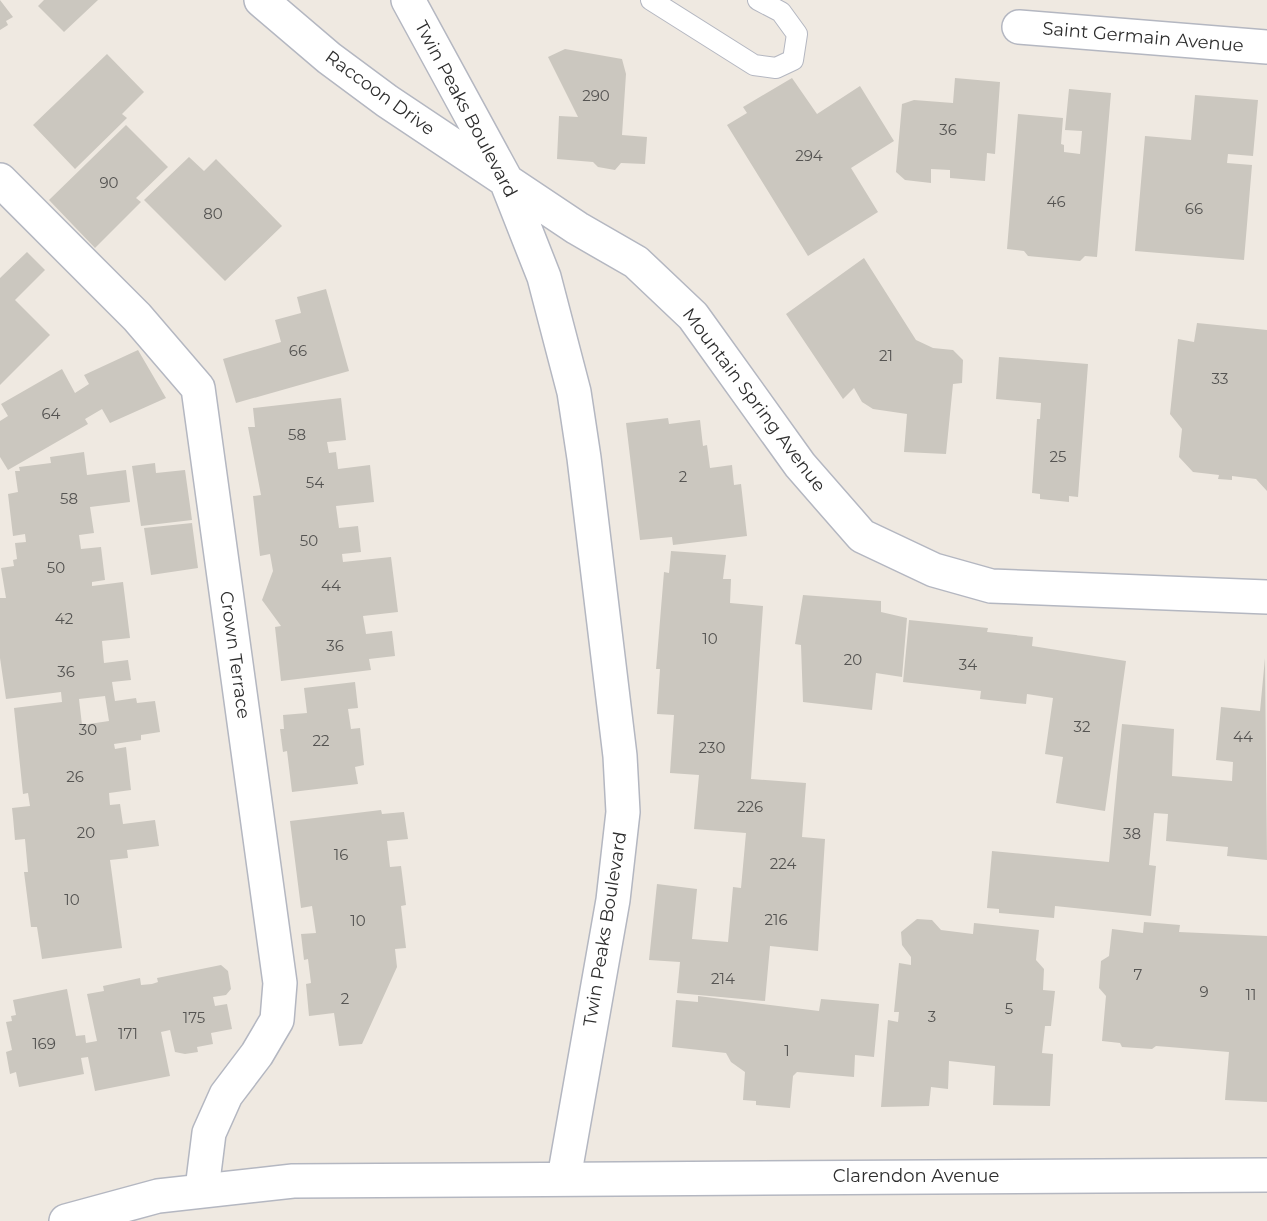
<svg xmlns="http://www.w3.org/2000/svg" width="1267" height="1221" font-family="Montserrat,sans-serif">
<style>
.building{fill:#cbc7bf;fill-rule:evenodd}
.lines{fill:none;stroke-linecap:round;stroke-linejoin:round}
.lane-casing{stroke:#b4b7c1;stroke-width:22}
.street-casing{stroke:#b4b7c1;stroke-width:36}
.secondary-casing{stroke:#b4b7c1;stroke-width:36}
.lane{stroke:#fff;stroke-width:20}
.street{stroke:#fff;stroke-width:33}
.secondary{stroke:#fff;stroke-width:33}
.labels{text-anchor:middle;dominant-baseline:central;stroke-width:4.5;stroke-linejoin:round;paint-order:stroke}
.number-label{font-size:15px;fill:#555452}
.street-label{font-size:18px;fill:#2e2e2e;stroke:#fff}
</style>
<rect width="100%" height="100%" fill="#efe9e1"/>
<path class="building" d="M0,0L13,17L6,21L8,25L0,30Z
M44,0H98L64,32L38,6Z
M565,49L622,59L626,74L622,135L647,137L645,164L621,163L615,170L598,167L593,162L557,159L559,116L578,117L548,57Z
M107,54L144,92L122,114L127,118L75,169L33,125Z
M792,78L817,114L860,86L894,141L851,168L878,212L808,256L727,125L747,113L743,107Z
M955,78L1000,82L995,154L987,153L985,181L950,178V170L931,169V183L905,180L896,172L902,104L914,100L953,103Z
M1069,89L1111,93L1097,257L1085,256L1080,261L1028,256L1024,251L1007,249L1018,114L1063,118L1061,144L1064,145V152L1080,154L1082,131L1065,130Z
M1195,95L1258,100L1253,156L1228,154L1227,163L1252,165L1244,260L1135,251L1145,136L1191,140Z
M126,125L168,167L136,198L141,202L95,248L49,200Z
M189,157L204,171L216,159L282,226L225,281L144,200Z
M27,252L45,270L15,300L50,335L0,385V278Z
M864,258L916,340L933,348L953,350L963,360L962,383L953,384L946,454L904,452L907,414L873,409L862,402L854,388L843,399L786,314Z
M326,289L349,371L236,403L223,359L281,342L275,320L301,313L297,297Z
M1197,323L1267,330V491L1256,479L1232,476V480L1218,479L1219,475L1193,472L1179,457L1182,429L1170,414L1178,339L1194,342Z
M138,350L166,398L110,423L102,409L85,419L88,424L8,470L0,457V421L8,416L1,404L62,369L75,393L89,384L84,375Z
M999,357L1088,364L1078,497L1069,496V502L1040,499V494L1032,493L1037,419H1040L1041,403L996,399Z
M341,398L346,440L327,442L329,453L336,452L338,469L370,465L374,502L336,506L339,528L358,526L361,552L342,554L343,562L391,557L398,612L363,616L366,634L392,631L395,656L369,659L371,670L281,681L275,627L281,626L262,600L273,571L270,554L260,556L253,496L261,495L248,427H255L253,408Z
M668,418L669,424L700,420L703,446L707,445L710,468L732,465L734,485L741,484L747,536L673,545L672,537L640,540L626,423Z
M84,452L87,475L126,470L130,502L90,507L94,533L79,535L81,549L101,547L105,580L92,582V586L123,582L130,638L102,641L104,663L128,660L131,680L112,682L115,701L136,698L137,703L155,701L160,732L141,735V740L114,744L115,749L126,747L131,790L109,793L110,805L120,804L123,824L155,820L159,846L127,850L128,858L110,860L122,948L42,959L37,927H31L24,872H28L25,839L15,840L13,817L12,808L30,806L28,793L23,794L14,708L62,702L61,692L6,699L0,658V598H6L1,568L14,566L13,560L17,559L15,543L26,542L25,534L13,536L8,494L18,492L15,471H20L19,467L51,463L50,457ZM105,696L109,721L82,725L79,699Z
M155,463L156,473L185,470L192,520L141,526L132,466Z
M192,523L198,568L151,575L144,528Z
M671,551L726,555L723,579H731L730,603L763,606L751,779L806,783L802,837L825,839L818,951L770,946L765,1001L677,993L680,962L649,960L657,884L697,889L692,939L728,942L733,887L741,888L746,833L694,829L699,775L670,773L674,715L657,714L660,669H656L664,572L669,573Z
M803,595L881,601V612L907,618L902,677L876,673L872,710L803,702L801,645L795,644Z
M909,620L988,628L987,632L1033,637L1032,646L1126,661L1105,811L1056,803L1063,757L1045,754L1053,698L1027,694L1026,704L980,699L981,691L903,682Z
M1265,658L1267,860L1227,856L1228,847L1166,841L1168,814L1154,813L1149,865L1156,866L1151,916L1055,906L1054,918L999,913V909L987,908L992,851L1109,862L1122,724L1174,729L1172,776L1232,781L1233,762L1216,760L1221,707L1260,711Z
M355,682L358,708L348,709L351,729L360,728L364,765L355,767L358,784L292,792L287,751L283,752L280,729H284L283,715L307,713L304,688Z
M381,810L382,814L404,812L408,839L387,841L390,867L401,866L406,905L401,906L406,948L395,949L397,967L362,1044L339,1046L334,1013L309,1016L306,984L311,983L308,959L304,960L301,934L316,933L312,906L301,908L290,821Z
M917,919L932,920L941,930L973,934L974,923L1039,930L1036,960L1044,969L1043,990L1055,991L1051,1026H1045L1042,1053L1053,1054L1050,1106L993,1105L995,1066L949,1061L948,1089L931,1087L929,1106L881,1107L888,1020L898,1022L899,1012H894L899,963L911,965V957L902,945L901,932Z
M1144,922L1180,925L1179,932L1267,936V1102L1225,1100L1229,1052L1169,1047L1156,1046L1152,1049L1122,1047L1120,1043L1102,1041L1106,996L1099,988L1101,961L1109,956L1112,929L1143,933Z
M221,965L228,971L231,989L226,995L213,997L215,1006L227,1004L232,1029L211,1033L213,1044L197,1047L198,1052L185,1054L175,1052L170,1030L161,1032L170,1076L95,1091L88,1057L81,1058L84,1074L19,1087L16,1072L10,1074L6,1052L12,1050L6,1022L12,1021L11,1016L16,1015L13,1000L67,989L76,1036L85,1035L86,1043L97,1041L87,994L104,991L103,986L140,978L141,985L152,984L158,982L157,978Z
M698,996L819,1011L821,999L879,1004L874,1057L855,1055L854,1077L797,1072L793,1076L790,1108L756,1105V1101L743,1100L745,1072L731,1062L726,1053L672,1047L676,1000L698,1002Z"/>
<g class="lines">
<defs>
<path id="lane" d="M651,0L754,65L776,68L793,60L797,34L781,12L758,0"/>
<path id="street" d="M261,0L329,58L387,101L577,228L636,262L693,316L800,465L862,536L934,570L991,586L1267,597
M408,0L505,178L544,277L574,392L584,458L620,756L623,812L613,900L564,1178
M1019,27L1267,47
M0,180L137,317L198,388L280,983L277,1020L257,1054L226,1095L209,1133L202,1189"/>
<path id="secondary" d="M66,1221L158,1196L293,1181L1267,1175"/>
</defs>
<use href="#lane" class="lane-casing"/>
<use href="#street" class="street-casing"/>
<use href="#secondary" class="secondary-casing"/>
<use href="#lane" class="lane"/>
<use href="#street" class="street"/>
<use href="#secondary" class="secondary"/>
</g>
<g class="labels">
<g class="number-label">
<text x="596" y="95">290</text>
<text x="948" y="129">36</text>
<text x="809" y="155">294</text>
<text x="109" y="182">90</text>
<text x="1056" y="201">46</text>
<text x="1194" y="208">66</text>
<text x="213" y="213">80</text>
<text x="298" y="350">66</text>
<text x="886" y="355">21</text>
<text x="1220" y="378">33</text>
<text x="51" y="413">64</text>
<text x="297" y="434">58</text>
<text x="1058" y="456">25</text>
<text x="683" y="476">2</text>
<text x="315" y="482">54</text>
<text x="69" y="498">58</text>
<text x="309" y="540">50</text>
<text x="56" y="567">50</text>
<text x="331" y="585">44</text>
<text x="64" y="618">42</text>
<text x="710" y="638">10</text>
<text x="335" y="645">36</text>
<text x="853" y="659">20</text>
<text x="968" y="664">34</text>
<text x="66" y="671">36</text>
<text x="1082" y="726">32</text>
<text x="88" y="729">30</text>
<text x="1243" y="736">44</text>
<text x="321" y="740">22</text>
<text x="712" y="747">230</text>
<text x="75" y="776">26</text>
<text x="750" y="806">226</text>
<text x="86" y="832">20</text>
<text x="1132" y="833">38</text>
<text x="341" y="854">16</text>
<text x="783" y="863">224</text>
<text x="72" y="899">10</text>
<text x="776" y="919">216</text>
<text x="358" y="920">10</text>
<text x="1138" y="974">7</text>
<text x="723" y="978">214</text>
<text x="1204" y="991">9</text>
<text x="1251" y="994">11</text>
<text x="345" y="998">2</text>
<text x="1009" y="1008">5</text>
<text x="932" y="1016">3</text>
<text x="194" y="1017">175</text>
<text x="128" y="1033">171</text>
<text x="44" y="1043">169</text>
<text x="787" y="1050">1</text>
</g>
<g class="street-label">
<text transform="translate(1143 37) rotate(5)">Saint Germain Avenue</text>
<text transform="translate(380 93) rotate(36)">Raccoon Drive</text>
<text transform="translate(466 109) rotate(62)">Twin Peaks Boulevard</text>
<text transform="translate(754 400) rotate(53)">Mountain Spring Avenue</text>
<text transform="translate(235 655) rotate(82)">Crown Terrace</text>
<text transform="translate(605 929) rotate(-81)">Twin Peaks Boulevard</text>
<text x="916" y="1176">Clarendon Avenue</text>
</g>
</g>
</svg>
